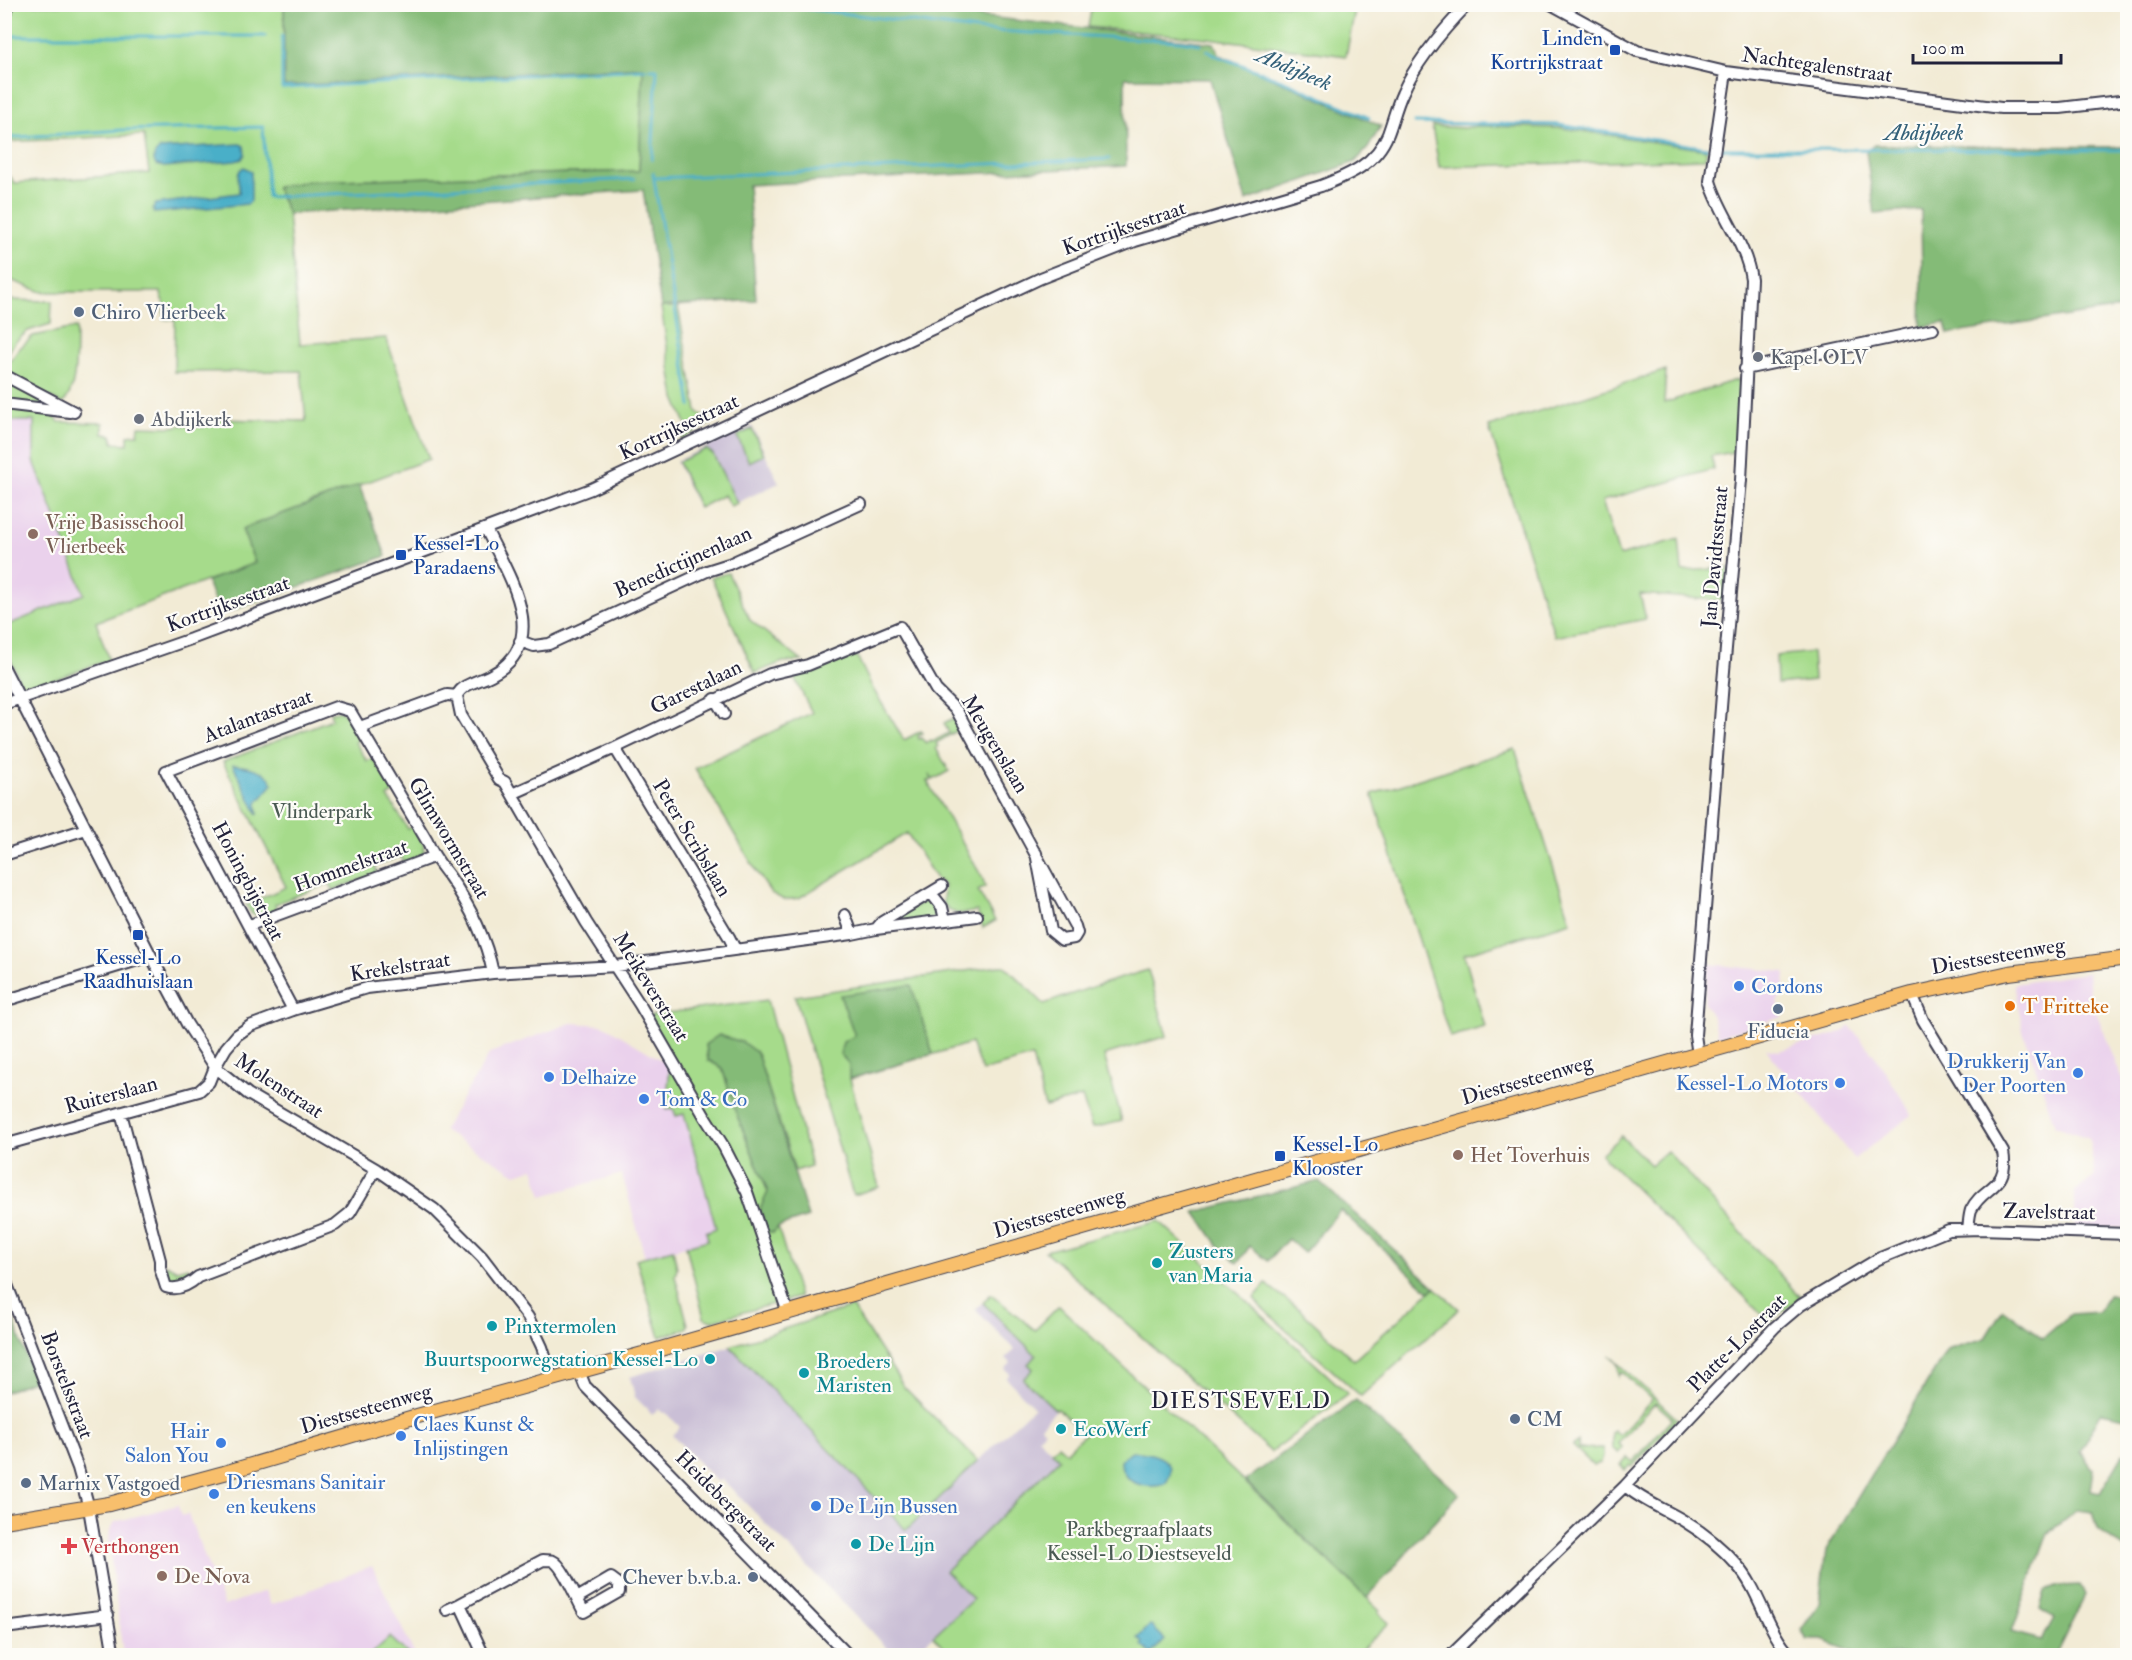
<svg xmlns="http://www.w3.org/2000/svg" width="2132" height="1660" font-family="'IM FELL Double Pica',serif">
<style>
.built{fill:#ead1ec}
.industrial{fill:#cabfd6}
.green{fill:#a6db8b;stroke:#647e63;stroke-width:1.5}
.forest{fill:#84bb77;stroke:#536e59;stroke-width:1.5}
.water{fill:#49afc8;stroke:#366882;stroke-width:1.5}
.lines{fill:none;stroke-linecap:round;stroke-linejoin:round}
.stream{stroke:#49afc8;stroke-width:3}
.minor-casing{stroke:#414052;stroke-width:14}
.major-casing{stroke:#414052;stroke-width:16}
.minor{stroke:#fff;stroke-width:10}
.major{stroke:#f8bf6c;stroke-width:14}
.transit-dot{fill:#1a4fb4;stroke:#fdfcf7;stroke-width:2}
.service-dot{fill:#5c6f8a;stroke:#fdfcf7;stroke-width:2}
.worship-dot{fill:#6b7280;stroke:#fdfcf7;stroke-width:2}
.education-dot{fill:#8d6e63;stroke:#fdfcf7;stroke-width:2}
.shop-dot{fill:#3f7fe0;stroke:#fdfcf7;stroke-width:2}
.food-dot{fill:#e8710a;stroke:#fdfcf7;stroke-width:2}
.culture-dot{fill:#0f9aa8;stroke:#fdfcf7;stroke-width:2}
.health-dot{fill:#e0444e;stroke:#fdfcf7;stroke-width:2}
.labels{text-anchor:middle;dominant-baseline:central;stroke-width:4.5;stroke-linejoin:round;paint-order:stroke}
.transit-label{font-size:21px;fill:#164399;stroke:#fdfcf7;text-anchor:start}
.street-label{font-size:21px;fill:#22223b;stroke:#fdfcf7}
.service-label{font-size:21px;fill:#4e5e75;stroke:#fdfcf7;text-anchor:start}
.worship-label{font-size:21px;fill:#5b616d;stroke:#fdfcf7;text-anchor:start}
.education-label{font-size:21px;fill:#785e54;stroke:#fdfcf7;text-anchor:start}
.park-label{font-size:21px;fill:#4a5a53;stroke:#fdfcf7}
.shop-label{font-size:21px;fill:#366cbe;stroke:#fdfcf7;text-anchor:start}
.food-label{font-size:21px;fill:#c56008;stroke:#fdfcf7;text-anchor:start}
.culture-label{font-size:21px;fill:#0d838f;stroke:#fdfcf7;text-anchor:start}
.health-label{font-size:21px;fill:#be3a42;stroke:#fdfcf7;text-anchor:start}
.water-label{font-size:22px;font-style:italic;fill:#34617a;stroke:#fdfcf7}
.neighbourhood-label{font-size:22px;letter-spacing:1.5px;fill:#22223b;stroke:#fdfcf7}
</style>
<rect width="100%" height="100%" fill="#fdfcf7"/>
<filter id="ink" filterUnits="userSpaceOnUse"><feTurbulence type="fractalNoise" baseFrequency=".0167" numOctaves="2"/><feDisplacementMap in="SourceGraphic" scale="12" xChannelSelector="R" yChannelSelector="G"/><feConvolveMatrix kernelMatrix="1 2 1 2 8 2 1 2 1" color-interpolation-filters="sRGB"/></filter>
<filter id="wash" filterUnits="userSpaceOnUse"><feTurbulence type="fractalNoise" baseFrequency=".008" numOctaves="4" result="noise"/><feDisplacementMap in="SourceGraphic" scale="24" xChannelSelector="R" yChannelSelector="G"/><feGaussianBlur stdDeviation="1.35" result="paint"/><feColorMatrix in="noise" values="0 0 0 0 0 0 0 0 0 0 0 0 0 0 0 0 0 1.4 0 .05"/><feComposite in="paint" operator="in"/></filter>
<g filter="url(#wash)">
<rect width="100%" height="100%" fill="#f2ebd5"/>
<path class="built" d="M5,421H34V461L84,595L5,626Z
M1708,964L1785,972L1784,987L1778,1002L1782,1017L1718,1036L1713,1018L1704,1004Z
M2088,973L2090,994L2095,1009L2127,1092V1228L2075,1227V1191L2095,1177L2089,1138L2055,1126L2023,1031L2014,984Z
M571,1023L603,1025L670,1065L676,1116L684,1114L716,1229L708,1240L645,1257L622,1174L542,1196L534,1168L516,1174L443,1130L490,1053Z
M1850,1026L1878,1060L1912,1115L1854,1159L1766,1049L1778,1051L1827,1037L1844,1031Z
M178,1505L181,1516L188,1514L224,1606L265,1591L271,1605L372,1566L415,1655H123L109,1543L110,1530L115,1522Z"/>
<path class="industrial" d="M752,426L779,483L730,506L724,495L698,508L676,461Z
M983,1303L1036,1355L1033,1369L1023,1380L1056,1410L1041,1426L1045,1431L1038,1438L1060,1459L945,1571L973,1599L912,1655H894L722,1479L717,1482L676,1439L672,1435L680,1427L665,1412L663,1413L658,1409L652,1415L646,1408L635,1397L630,1377L730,1346L906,1530L1034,1407L1006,1378L1010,1374L1005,1369L1011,1363L1006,1358L1015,1350L975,1309Z"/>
<path class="green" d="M12,5H284L285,86L643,67L639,171L307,181L277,188L288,214L300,344L386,338L429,459L242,529L255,563L96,622L109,660L30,688H25L21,685L5,645V626L84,594L34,461V421H5V408L48,414L54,416L59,422L103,423V434L112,435L113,443L128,444V435L138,434L139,426L172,427L182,425L204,427L210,419L306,421L301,371L174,372L175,320L164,319V301L162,300L161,292H42L5,278V177H11L14,183L149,173L144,135L5,142V31Z
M1092,5V4L1356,5L1346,56L1208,38L1088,27Z
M1432,126L1464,128L1477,126L1562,128L1707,150L1705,159L1439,167Z
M5,300L52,301L51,324L28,331L15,342L5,358Z
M661,307H678L697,411L711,423L681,440L687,426L675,398Z
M76,328C75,348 79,390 62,404L17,379L5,369V364L11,360L19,349L33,336Z
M1666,370L1664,403L1739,379L1738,451L1711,456L1714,469L1602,501L1619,556L1679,539L1682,571L1729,568L1725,601L1640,594L1646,619L1555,637L1489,427Z
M5,380L57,408L5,402Z
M752,429L764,455L749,462L737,436Z
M706,449L713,454L737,503L730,506L724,495L699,508L678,462Z
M728,573L750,620L802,661L783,662L755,673L711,577Z
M855,652L873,689L904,740L921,731L923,733L918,736L919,739L922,738L926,743L931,740L932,742L949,733L944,723L953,718L960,729L936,743L938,747L936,748L949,771L933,780L929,774L931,781H927L983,879L985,887L978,891L995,921L983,928L977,911C962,914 952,917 943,903L944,886L940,881L938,882L907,833L799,898L784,900L771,893L758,874L695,768L812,713L794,677Z
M1812,652L1814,680L1777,684L1776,656Z
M339,711L345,714L361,738L355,742L367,761L373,758L394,792L388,797L408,829L414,825L424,846V853L420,857L404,863L401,856L375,866L377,874L333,890L330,883L275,904L277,911L262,916L252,914L246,905L286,887L223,762L332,719L330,712Z
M1515,749L1571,922L1464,954L1485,1027L1450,1037L1372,794Z
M924,901L932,903L937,907L935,918L889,924V922Z
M999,966H1005L1044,1004L1095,986L1148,970L1167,1036L1104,1055L1122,1121L1092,1128L1082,1097L1045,1107L1032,1057L982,1071L971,1043L850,1079L879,1187L853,1195L795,996Z
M767,1000L811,1166L795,1171L757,1053L719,1035L706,1044L708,1060L722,1068L738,1118L768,1192L761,1209L766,1231L773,1233L778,1227L799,1297L711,1321L704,1318L686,1246L708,1240L706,1232L716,1228L684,1114L676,1116L673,1108L666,1110L670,1065L650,1015Z
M1621,1136L1651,1165L1667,1151L1800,1297L1770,1322L1601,1154Z
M1159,1221L1348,1394L1271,1452L1045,1251Z
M673,1249L677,1268L675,1276L688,1325L686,1329L660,1337L636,1259Z
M166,1264L177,1270L188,1267L190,1274L188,1280L173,1284L169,1282L165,1267Z
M1266,1284L1299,1309L1354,1360L1435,1287L1459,1309L1361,1396L1260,1306L1254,1298Z
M991,1294L1035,1330L1059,1306L1367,1598L1380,1610L1378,1613L1389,1623L1355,1656H953L933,1636L973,1599L945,1571L1059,1459L1052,1451L1058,1445L1066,1452L1084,1434L1058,1409L1056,1410L1023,1379L1033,1369L1028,1364L1036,1355L983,1303Z
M852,1307L904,1387L978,1461L906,1530L730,1346Z
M1609,1355L1677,1419L1632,1467L1630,1465L1625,1470L1621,1465L1627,1457L1633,1462L1672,1418L1655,1403L1618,1443L1623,1448L1618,1453L1612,1448V1432L1614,1430L1620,1435L1652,1400L1622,1372L1619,1376L1618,1365Z
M1578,1441L1579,1449L1603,1448V1457L1601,1463L1593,1465L1573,1446Z
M390,1637L408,1654L370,1655Z"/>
<path class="forest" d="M875,4L1214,43L1220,55L1381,126L1368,148L1355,162L1246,201L1210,79L1125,78L1126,166L748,185L756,300L661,307L643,190L288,214L276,187L307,181L639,171L643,67L284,86V5Z
M1874,145L2127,147V307L1948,334L1945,323L1921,327L1922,278L1921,210L1875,214L1866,152Z
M359,485L386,556L219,615L207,581L255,563L242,529Z
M911,985L933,1054L849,1079V1064L840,1054L843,1042L855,1036L840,995Z
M719,1035L742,1042L757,1053L808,1217L778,1227L773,1233L766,1231L760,1209L768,1192L738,1118L722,1068L708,1060L706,1044Z
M1319,1181L1435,1287L1430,1292L1340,1210L1304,1253L1288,1239L1268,1261L1250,1246L1238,1263L1221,1249L1195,1212Z
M2108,1295L2127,1297V1418L2101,1413L2080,1451L2093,1469L2090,1491L2100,1493L2123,1454L2127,1455V1550L2098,1530L2093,1512L2077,1510L2048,1533L2012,1632L2042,1640L2054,1618L2040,1609L2045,1591L2058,1586L2080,1585L2085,1596L2057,1652L2060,1655H1861L1822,1640H1807L1801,1630L1819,1604L1826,1550L1947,1350L1985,1338L2003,1309L2043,1338L2071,1314L2099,1312Z
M5,1297L35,1380L5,1392H4Z
M1356,1400L1459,1494L1367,1598L1245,1481Z"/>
<path class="water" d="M240,144L244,146L245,154L242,159L235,161L164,167L156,165C152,159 154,153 160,149Z
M244,167L251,171V201L248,204L154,213L153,208L156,204L239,193C240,184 234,172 244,167Z
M233,765C247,766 269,770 273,784L257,803L258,815Z
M1132,1452C1151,1451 1183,1460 1165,1484C1147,1490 1120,1484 1121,1460Z
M1150,1625L1165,1639L1151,1654L1142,1645L1143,1643L1138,1638Z"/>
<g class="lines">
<path class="stream" d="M769,4L977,30L1181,41L1200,44
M9,36H265
M282,36V88L646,69
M1207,50L1218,56L1284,81L1369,118
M650,69H657L652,160
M1414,123L1559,125L1707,148
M4,138L122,130L263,127L268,197L634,179
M1720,149L2128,150
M653,173L691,406
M654,178L1109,159"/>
</g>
</g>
<g filter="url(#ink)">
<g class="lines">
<defs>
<path id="minor" d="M1551,4L1637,51L1726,72L2001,108H2060L2128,100
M4,17L8,4
M1745,369L1933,329
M4,375L74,412
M4,404L70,412
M520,641L534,646L549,644L707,571L729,564L861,504
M4,668L151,956L187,1024L215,1067L248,1094L376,1169L434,1209L482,1257L528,1317L542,1347L552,1378
M457,696L461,715L499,779L505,782L512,794L586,922L640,1005L705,1117L724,1147L747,1192L788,1313
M457,696C461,684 480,681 491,675C554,642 507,573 486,529
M715,699L724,714
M4,704L191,639L591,489L1041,278L1135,241L1321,186C1349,175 1376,164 1388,134C1393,121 1396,107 1402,94C1416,61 1443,30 1468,4
M360,727L447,695L457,696
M615,748L729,937L735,949
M512,794L615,748L770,674L808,665L900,627L936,690L957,711L1075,926L1077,933L1074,938L1062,940L1051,931L1036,853
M4,855L86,829
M942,886L882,922L876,929L977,916
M931,893L942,907L945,920
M845,915L852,934
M250,925L433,857
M1912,994L1923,1020L2003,1152C2010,1189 1983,1185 1971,1210C1969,1216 1969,1223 1968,1229
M4,1001L151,956
M293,1010L166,771L336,707L350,711L427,841C433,856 440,864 449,876C470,906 486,938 493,973
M1698,1055L1695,1035L1723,682L1741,480L1751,279C1746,243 1720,215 1710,181L1726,72
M121,1113L160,1260V1268L166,1287C178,1291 189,1285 198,1277L335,1225L350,1213L376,1169
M4,1145L199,1091L209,1082L215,1067L226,1048L237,1035L250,1026L293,1010L367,988L493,973L616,966L852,934L876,929
M4,1277L78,1468L89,1508L114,1656
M579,1371L585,1386L849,1656
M1625,1486C1643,1501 1664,1509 1684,1521C1704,1533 1722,1548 1737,1565C1761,1592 1766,1630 1791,1656
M447,1610L460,1604
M4,1628L108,1615
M484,1656L460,1604L543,1560C545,1560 551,1560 553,1561C563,1565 578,1602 584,1612L619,1592V1584L611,1578L577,1598
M1450,1656L1625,1486L1775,1327L1801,1305L1878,1259L1949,1230L1980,1229L2128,1234"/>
<path id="major" d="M4,1521L109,1504L224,1473L417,1416L650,1352L1149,1209L1912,994L2009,973L2128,958"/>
</defs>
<use href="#minor" class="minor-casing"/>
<use href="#major" class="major-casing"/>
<use href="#minor" class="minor"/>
<use href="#major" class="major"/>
</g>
</g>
<g class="transit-dot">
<rect x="1609" y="44" width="12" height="12" rx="3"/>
<rect x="395" y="549" width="12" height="12" rx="3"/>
<rect x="132" y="929" width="12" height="12" rx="3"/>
<rect x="1274" y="1150" width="12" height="12" rx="3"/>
</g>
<g class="service-dot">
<circle cx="79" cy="312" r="6"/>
<circle cx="1778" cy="1009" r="6"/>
<circle cx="1515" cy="1419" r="6"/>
<circle cx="26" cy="1483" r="6"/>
<circle cx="753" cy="1577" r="6"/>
</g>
<g class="worship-dot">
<circle cx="1758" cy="357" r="6"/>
<circle cx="139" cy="419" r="6"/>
</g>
<g class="education-dot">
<circle cx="33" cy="534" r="6"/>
<circle cx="1458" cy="1155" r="6"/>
<circle cx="162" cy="1576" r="6"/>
</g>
<g class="shop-dot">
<circle cx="1739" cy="986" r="6"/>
<circle cx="2078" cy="1073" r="6"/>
<circle cx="549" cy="1077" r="6"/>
<circle cx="1840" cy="1083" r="6"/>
<circle cx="644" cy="1099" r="6"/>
<circle cx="401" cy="1436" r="6"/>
<circle cx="221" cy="1443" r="6"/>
<circle cx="214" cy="1494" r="6"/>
<circle cx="816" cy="1506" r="6"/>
</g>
<circle class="food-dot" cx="2010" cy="1006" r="6"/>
<g class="culture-dot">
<circle cx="1157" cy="1263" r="6"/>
<circle cx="492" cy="1326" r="6"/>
<circle cx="710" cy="1359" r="6"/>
<circle cx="804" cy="1373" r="6"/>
<circle cx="1061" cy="1429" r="6"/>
<circle cx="856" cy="1544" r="6"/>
</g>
<path class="health-dot" d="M66 1537h6v6h6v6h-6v6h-6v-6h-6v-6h6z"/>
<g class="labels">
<g class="transit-label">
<text x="1603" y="38" text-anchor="end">Linden<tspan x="1603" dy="24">Kortrijkstraat</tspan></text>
<text x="413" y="543">Kessel-Lo<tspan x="413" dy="24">Paradaens</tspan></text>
<text x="138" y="957" text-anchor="middle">Kessel-Lo<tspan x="138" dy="24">Raadhuislaan</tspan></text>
<text x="1292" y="1144">Kessel-Lo<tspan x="1292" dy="24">Klooster</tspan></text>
</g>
<g class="street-label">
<text transform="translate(1817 65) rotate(8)">Nachtegalenstraat</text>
<text transform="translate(1124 228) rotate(-19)">Kortrijksestraat</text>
<text transform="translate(679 427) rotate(-25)">Kortrijksestraat</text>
<text transform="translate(1715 557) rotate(-85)">Jan Davidtsstraat</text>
<text transform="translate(683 562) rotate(-24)">Benedictijnenlaan</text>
<text transform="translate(228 604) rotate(-20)">Kortrijksestraat</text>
<text transform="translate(696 687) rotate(-26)">Garestalaan</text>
<text transform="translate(258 716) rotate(-21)">Atalantastraat</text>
<text transform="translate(995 744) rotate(59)">Meugenslaan</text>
<text transform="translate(449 838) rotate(59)">Glimwormstraat</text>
<text transform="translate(692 838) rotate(59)">Peter Scribslaan</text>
<text transform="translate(351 866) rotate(-20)">Hommelstraat</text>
<text transform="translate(248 881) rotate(62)">Honingbijstraat</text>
<text transform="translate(1998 956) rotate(-10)">Diestsesteenweg</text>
<text transform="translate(400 967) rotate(-9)">Krekelstraat</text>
<text transform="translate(651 987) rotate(58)">Meikeverstraat</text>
<text transform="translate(1527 1080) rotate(-16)">Diestsesteenweg</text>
<text transform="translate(279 1086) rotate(33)">Molenstraat</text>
<text transform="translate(111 1095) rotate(-15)">Ruiterslaan</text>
<text transform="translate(2049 1212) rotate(1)">Zavelstraat</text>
<text transform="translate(1059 1213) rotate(-16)">Diestsesteenweg</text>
<text transform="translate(1737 1343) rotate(-45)">Platte-Lostraat</text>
<text transform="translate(67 1385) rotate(69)">Borstelsstraat</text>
<text transform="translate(366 1409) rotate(-16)">Diestsesteenweg</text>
<text transform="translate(726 1501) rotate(45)">Heidebergstraat</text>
</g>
<g class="service-label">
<text x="91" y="312">Chiro Vlierbeek</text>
<text x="1778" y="1031" text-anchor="middle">Fiducia</text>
<text x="1527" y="1419">CM</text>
<text x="38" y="1483">Marnix Vastgoed</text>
<text x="741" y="1577" text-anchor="end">Chever b.v.b.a.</text>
</g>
<g class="worship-label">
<text x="1770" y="357">Kapel OLV</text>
<text x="151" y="419">Abdijkerk</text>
</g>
<g class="education-label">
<text x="45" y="522">Vrije Basisschool<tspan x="45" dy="24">Vlierbeek</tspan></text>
<text x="1470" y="1155">Het Toverhuis</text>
<text x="174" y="1576">De Nova</text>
</g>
<g class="park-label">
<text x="322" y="811">Vlinderpark</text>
<text x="1139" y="1529">Parkbegraafplaats<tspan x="1139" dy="24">Kessel-Lo Diestseveld</tspan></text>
</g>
<g class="shop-label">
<text x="1751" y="986">Cordons</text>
<text x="2066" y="1061" text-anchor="end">Drukkerij Van<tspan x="2066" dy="24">Der Poorten</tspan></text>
<text x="561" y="1077">Delhaize</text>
<text x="1828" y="1083" text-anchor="end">Kessel-Lo Motors</text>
<text x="656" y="1099">Tom &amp; Co</text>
<text x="413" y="1424">Claes Kunst &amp;<tspan x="413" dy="24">Inlijstingen</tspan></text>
<text x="209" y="1431" text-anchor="end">Hair<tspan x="209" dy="24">Salon You</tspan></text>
<text x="226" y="1482">Driesmans Sanitair<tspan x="226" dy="24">en keukens</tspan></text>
<text x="828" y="1506">De Lijn Bussen</text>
</g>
<g class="food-label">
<text x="2022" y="1006">T Fritteke</text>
</g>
<g class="culture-label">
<text x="1169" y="1251">Zusters<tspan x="1169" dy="24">van Maria</tspan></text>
<text x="504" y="1326">Pinxtermolen</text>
<text x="698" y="1359" text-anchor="end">Buurtspoorwegstation Kessel-Lo</text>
<text x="816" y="1361">Broeders<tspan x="816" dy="24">Maristen</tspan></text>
<text x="1073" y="1429">EcoWerf</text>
<text x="868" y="1544">De Lijn</text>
</g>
<g class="health-label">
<text x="81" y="1546">Verthongen</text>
</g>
<g class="water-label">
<text transform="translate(1294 69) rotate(23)">Abdijbeek</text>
<text x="1924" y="133">Abdijbeek</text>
</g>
<g class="neighbourhood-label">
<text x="1241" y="1401">DIESTSEVELD</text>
</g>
</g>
<rect width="2132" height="1660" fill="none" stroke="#fdfcf7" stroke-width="24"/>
<path d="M1913 54v9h148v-9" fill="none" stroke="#22223b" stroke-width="3"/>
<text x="1922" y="54" font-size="18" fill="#22223b" stroke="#fdfcf7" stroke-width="4.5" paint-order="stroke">100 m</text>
</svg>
